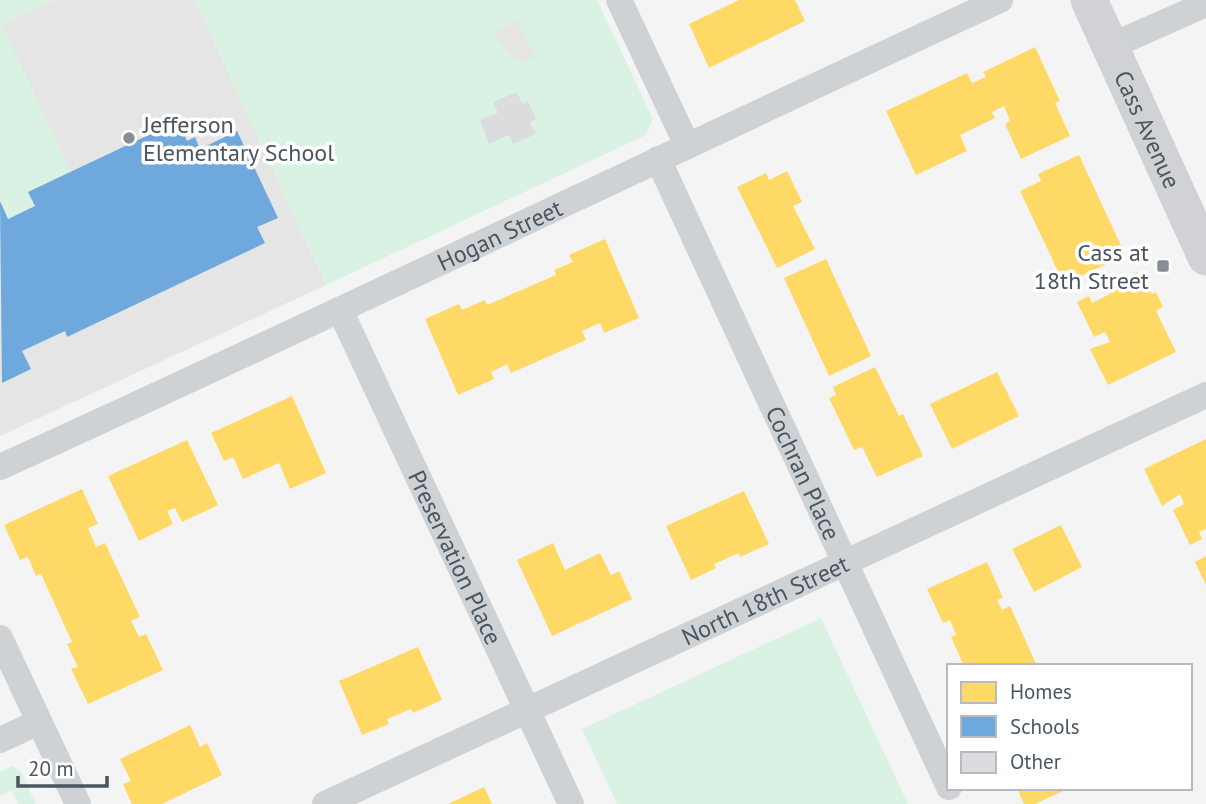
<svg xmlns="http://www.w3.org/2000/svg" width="1206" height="804" font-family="'PT Sans',sans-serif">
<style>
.education{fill:#e6e5e6}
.green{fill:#daf2e4}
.sand{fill:#e6e5e1}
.homes{fill:#ffd966}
.schools{fill:#6fa8dc}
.building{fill:#dbdcdd}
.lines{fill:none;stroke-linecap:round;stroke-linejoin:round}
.street{stroke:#cfd2d4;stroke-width:26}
.secondary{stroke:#d0d2d5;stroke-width:37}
.poi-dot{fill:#868d94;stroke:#fff;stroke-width:2.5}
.labels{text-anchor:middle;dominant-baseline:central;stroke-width:7;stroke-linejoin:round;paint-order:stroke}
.poi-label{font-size:24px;fill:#4a5560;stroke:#fff;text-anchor:start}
.street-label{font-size:24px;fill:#4a5560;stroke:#fff}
</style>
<rect width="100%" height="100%" fill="#f4f4f4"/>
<path class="education" d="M0,0H195L326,285L0,436Z"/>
<path class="green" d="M0,0H55L2,25L71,172L28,192L35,206L8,219L0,201Z
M195,0H597L653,119L646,135L326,285Z
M821,618L908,804H617L582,729Z
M12,766L20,771L36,804H18L12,790L0,796V772Z"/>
<path class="sand" d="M516,20L535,56L525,62L515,59L494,34Z"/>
<path class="homes" d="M739,0H795L805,21L709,68L689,24Z
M1035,47L1060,101L1055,103L1070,136L1021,159L1005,124L1010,121L1004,106L992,112L995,118L960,135L967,151L916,175L886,111L967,73L972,83L986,77L983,72Z
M1079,155L1123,250L1109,257L1111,262L1064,284L1020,191L1041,181L1038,174Z
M787,171L802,202L793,206L815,249L777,268L737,187L766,173L769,180Z
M605,239L639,318L604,333L600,323L582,331L586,340L511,373L507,364L491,372L494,379L458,395L425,319L459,304L462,310L485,300L487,305L556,275L554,270L573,262L569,255Z
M826,259L871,356L829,376L784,278Z
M1137,272L1142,285L1146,282L1152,294L1156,292L1163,307L1156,311L1176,352L1108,385L1090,349L1110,342L1105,332L1094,337L1077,302L1089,296L1092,303L1110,294L1106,287Z
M875,367L899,416L903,414L923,456L877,477L862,447L854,450L829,398L836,395L833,387Z
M997,372L1019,416L952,449L930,404Z
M292,396L326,473L290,489L279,463L243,479L233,457L224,461L211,433Z
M1206,439V529L1199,532L1202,539L1190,545L1173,510L1184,504L1180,494L1162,506L1144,469Z
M187,440L218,505L182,522L175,508L167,511L173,524L139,541L108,476Z
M82,489L98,524L88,528L96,547L105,543L140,617L131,621L139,637L146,634L163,670L88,704L71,669L78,667L67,644L72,642L41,574L36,576L28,557L20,560L4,525Z
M744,491L769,544L740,557L739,553L714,564L716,568L691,580L666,526Z
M1061,525L1082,567L1034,592L1012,549Z
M553,543L565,570L600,553L611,575L619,571L632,599L552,636L517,560Z
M1206,556V585L1195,562Z
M987,562L1003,598L997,600L1002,610L1010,606L1037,666H964L951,637L956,635L950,620L943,623L927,589Z
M418,647L442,700L413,713L411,709L387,719L389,724L362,735L339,681Z
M190,725L200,747L207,743L222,775L162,804H132L123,784L131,781L120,759Z
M484,787L492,804H448Z
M1017,788H1070L1035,804H1024Z"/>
<path class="schools" d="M178,121L187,141L195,137L200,149L237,131L278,218L257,227L265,243L67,337L65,331L22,351L31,369L2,383L0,201L8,219L35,206L28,192Z"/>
<path class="building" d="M517,92L522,104L528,101L536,119L530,122L536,134L513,144L509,135L489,144L480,120L498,113L493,102Z"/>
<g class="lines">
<g class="street">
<path d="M619,0L687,145"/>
<path d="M1111,46L1206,4"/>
<path id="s1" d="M658,159L949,787"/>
<path id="s2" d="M340,310L571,804"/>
<path id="s3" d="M0,467C335,315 666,154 1000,0"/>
<path d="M0,638L78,804"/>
<path d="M0,740L39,722"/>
<path id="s4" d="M325,804L1206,395"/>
</g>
<path class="secondary" id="s5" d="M1089,0L1206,257"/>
</g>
<g class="poi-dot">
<circle cx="129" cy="138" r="7"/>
<rect x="1156" y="259" width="14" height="14" rx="3.5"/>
</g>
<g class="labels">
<g class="poi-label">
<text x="143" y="124">Jefferson<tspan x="143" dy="28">Elementary School</tspan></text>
<text x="1149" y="252" text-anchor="end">Cass at<tspan x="1149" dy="28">18th Street</tspan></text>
</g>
<g class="street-label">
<text stroke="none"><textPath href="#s5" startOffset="142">Cass Avenue</textPath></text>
<text stroke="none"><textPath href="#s3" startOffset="551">Hogan Street</textPath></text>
<text stroke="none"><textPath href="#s1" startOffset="346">Cochran Place</textPath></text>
<text stroke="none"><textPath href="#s2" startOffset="273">Preservation Place</textPath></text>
<text stroke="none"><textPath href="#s4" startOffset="485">North 18th Street</textPath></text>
</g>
</g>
<rect x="947" y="664" width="245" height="126" fill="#ffffff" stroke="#b7bbbf" stroke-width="2"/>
<rect x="961" y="682" width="35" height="21" fill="#ffd966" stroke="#b7bbbf" stroke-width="2"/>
<text x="1010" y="699" font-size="21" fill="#4a5560">Homes</text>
<rect x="961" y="716" width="35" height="21" fill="#6fa8dc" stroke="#b7bbbf" stroke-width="2"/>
<text x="1010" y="734" font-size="21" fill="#4a5560">Schools</text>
<rect x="961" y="752" width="35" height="21" fill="#dbdcdd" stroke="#b7bbbf" stroke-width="2"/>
<text x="1010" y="769" font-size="21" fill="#4a5560">Other</text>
<path d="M18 776v10h89v-10" fill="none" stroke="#4a5560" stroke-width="3.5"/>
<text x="28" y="776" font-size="21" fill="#4a5560" stroke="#ffffff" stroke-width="5" paint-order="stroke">20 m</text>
</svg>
